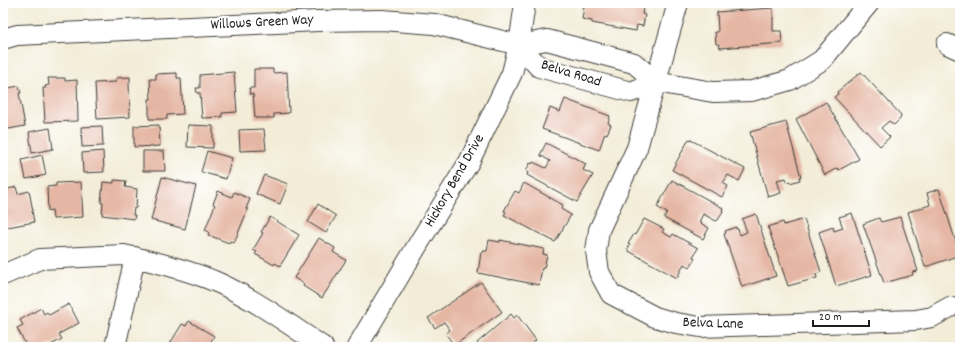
<svg xmlns="http://www.w3.org/2000/svg" width="963" height="350" font-family="Dekko,sans-serif">
<style>
.building{fill:#e5b6a3}
.lines{fill:none;stroke-linecap:round;stroke-linejoin:round}
.minor-casing{stroke:#3c3b38;stroke-width:22}
.minor{stroke:#fff;stroke-width:20}
.labels{text-anchor:middle;dominant-baseline:central;stroke-width:4;stroke-linejoin:round;paint-order:stroke}
.street-label{font-size:15px;fill:#1c1c1c;stroke:#fff}
</style>
<rect width="100%" height="100%" fill="#fff"/>
<filter id="ink" filterUnits="userSpaceOnUse"><feTurbulence type="fractalNoise" baseFrequency=".025" numOctaves="2"/><feDisplacementMap in="SourceGraphic" scale="8" xChannelSelector="R" yChannelSelector="G"/><feConvolveMatrix kernelMatrix="1 2 1 2 8 2 1 2 1" color-interpolation-filters="sRGB"/></filter>
<filter id="wash" filterUnits="userSpaceOnUse"><feTurbulence type="fractalNoise" baseFrequency=".012" numOctaves="4" result="noise"/><feDisplacementMap in="SourceGraphic" scale="16" xChannelSelector="R" yChannelSelector="G"/><feGaussianBlur stdDeviation="0.9" result="paint"/><feColorMatrix in="noise" values="0 0 0 0 0 0 0 0 0 0 0 0 0 0 0 0 0 1.4 0 .05"/><feComposite in="paint" operator="in"/></filter>
<g filter="url(#wash)">
<rect width="100%" height="100%" fill="#f3edd8"/>
<g id="blocks">
<path class="building" d="M581,3H644L642,14L645,15L643,26L637,25L636,31L592,23V21L582,19L584,7L581,6Z
M773,8V31H781L782,43L720,48L719,44H716L715,32H718L717,12Z
M254,69H273V73L287,72L289,113L274,114V118H255L253,94H250L249,88H254Z
M234,72L237,112L222,113V117L202,118L200,93H197L196,88H200V75Z
M861,72L901,115L900,117L901,118L894,125L889,121L881,128L890,137L880,146L834,97L838,94L837,92Z
M177,73V78H181L183,114L167,115V119H149V99H151L150,79H156V74Z
M130,77V82L129,83L130,117L97,119L95,83L116,82V78Z
M48,78H65V81L77,80L78,121L45,122L43,88H46L45,86L49,85Z
M19,86L21,93H19L25,126L3,130V89Z
M565,99L610,116L608,123L611,125L607,134L605,133L599,150L542,129L550,108L560,112Z
M826,102L859,159L839,170L837,168L825,175L796,119Z
M786,122L801,177H799L800,180L790,183V181L787,182L786,178L777,180L781,193L768,197L750,132Z
M159,125L160,146L134,147V126Z
M188,125L213,126V148L187,147Z
M102,126L103,146L82,147L81,127Z
M50,128L53,149L32,153L29,132Z
M264,129L266,150L240,151L239,130Z
M689,139L745,169L739,181L728,175L723,183L728,186L722,197L672,170Z
M3,143L7,153L3,155Z
M546,143L586,164L583,170L593,175L577,202L527,175L528,172L526,171L530,163L532,164L533,162L546,168L550,161L540,155Z
M103,151L104,172L83,173L82,153Z
M143,151H164L165,171H143Z
M207,151L232,158L226,179L201,172Z
M42,155L46,175L26,179L22,160Z
M264,175L288,184L280,204L256,194Z
M162,177L196,186L185,229L151,220Z
M114,180L126,181L125,187L137,189L136,208H134L133,215H135L134,219L102,215L103,203H101L103,182L114,183Z
M672,180L723,208L722,211L723,212L718,220L716,221L703,214L699,222L709,228L703,239L664,218L667,213L657,207Z
M81,182L83,217L53,219L52,210L48,211L47,187L56,186V183Z
M524,183L563,205L561,209L571,215L555,242L504,215L506,212L504,211L515,191L519,193Z
M16,187L18,194L29,191L33,211H32L34,222L3,228L4,190Z
M939,189L960,255L925,267L908,212L930,205L927,193Z
M218,191L232,197L234,192L250,199L246,209H248L234,243L230,241L229,243L208,235L209,232L205,230L215,205L213,204Z
M318,204L336,216L326,233L308,222Z
M852,213L872,275L836,286L819,232L833,227L834,231L843,228L839,217Z
M756,214L776,276L742,287L724,234L726,233L725,231L736,227V229H738L740,235L747,232L742,219Z
M270,217L299,235L280,266L275,263L274,265L255,254L257,252L253,250L263,233L261,232Z
M900,217L918,271L912,272L913,275L884,283L863,224L879,218L881,222Z
M644,219L664,229L662,232L671,237L673,234L698,248L693,257L695,258L690,268L684,264L677,278L627,250L630,245L628,244L634,234L635,235Z
M804,219L821,272L816,274L817,278L788,286L768,227L783,222L784,225Z
M319,238L335,248L333,252L346,260L322,298L303,286L304,284L294,278Z
M489,240L500,242V240L544,249L543,254L547,255L544,268H542L539,285L478,273L481,252L483,253V251H487Z
M481,282L502,312L456,344L455,343L453,344L446,334L450,330L444,322L435,328L428,318Z
M69,304L79,323L59,334L62,339L47,347H27L17,328L23,325L20,320L41,308L44,314L47,312L49,315Z
M511,314L514,318L517,315L536,340L528,347H477L479,346L477,343Z
M189,321L214,336L208,347H168L182,324L186,326Z
M3,337L9,347H3Z"/>
</g>
</g>
<g filter="url(#ink)">
<use href="#blocks" fill-opacity="0" stroke="#3c3b38" stroke-width="1"/>
<g class="lines">
<defs>
<path id="minor" d="M678,3L637,148L599,230L596,251L599,272L611,294L655,317L676,323L700,327L916,320L932,317L950,307
M3,39L17,35L276,23L318,21L382,20L434,24L519,45L547,40L634,63L656,82
M947,44L960,50
M519,45L539,67L631,92L656,82L713,92L752,91L790,80L822,60L869,3
M3,275L40,259L124,255C157,262 190,270 221,284C257,301 290,325 323,347
M115,347L135,257
M357,347L420,241L469,162L512,73L519,45L525,3"/>
</defs>
<use href="#minor" class="minor-casing"/>
<use href="#minor" class="minor"/>
</g>
</g>
<g class="labels">
<g class="street-label">
<text transform="translate(262 23) rotate(-3)">Willows Green Way</text>
<text transform="translate(571 74) rotate(17)">Belva Road</text>
<text transform="translate(455 181) rotate(-60)">Hickory Bend Drive</text>
<text transform="translate(713 324) rotate(2)">Belva Lane</text>
</g>
</g>
<rect width="963" height="350" fill="none" stroke="#fff" stroke-width="16"/>
<path d="M813 320v6h56v-6" fill="none" stroke="#1c1c1c" stroke-width="2"/>
<text x="819" y="320" font-size="12" fill="#1c1c1c" stroke="#ffffff" stroke-width="3" paint-order="stroke">20 m</text>
</svg>
